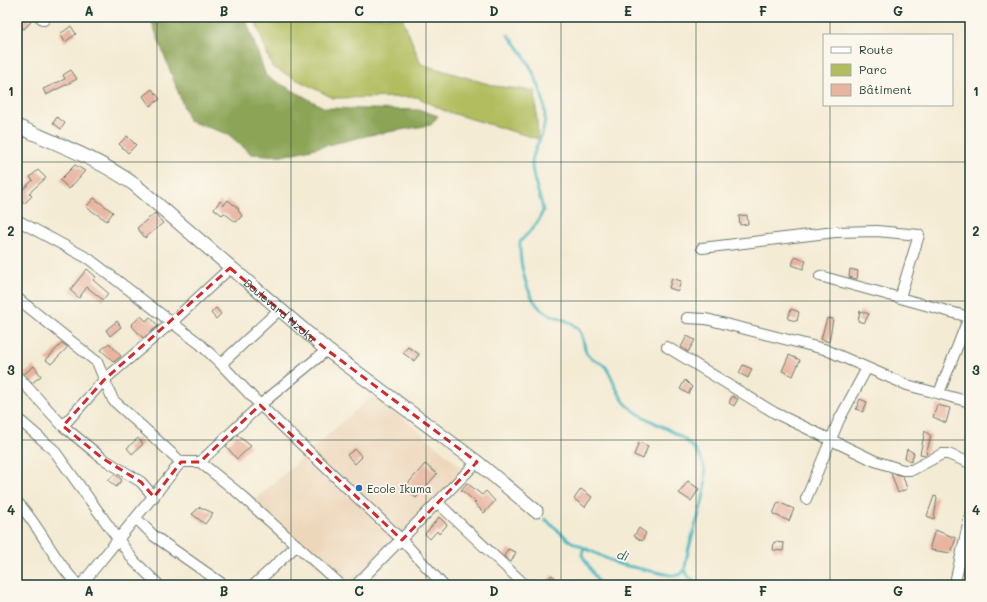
<svg xmlns="http://www.w3.org/2000/svg" width="987" height="602" font-family="Mali,sans-serif">
<style>
.built{fill:#edd7bb}
.green{fill:#b1bd5f;stroke:#687d4a}
.forest{fill:#8ca456;stroke:#567045}
.lines{fill:none;stroke-linecap:round;stroke-linejoin:round}
.stream{stroke:#49b8c1;stroke-width:3}
.building{fill:#e8b49f}
.minor-casing{stroke:#6a7a6c;stroke-width:12}
.tertiary-casing{stroke:#6a7a6c;stroke-width:15}
.minor{stroke:#fff;stroke-width:10}
.tertiary{stroke:#fff;stroke-width:13}
.marked{fill:none;stroke:#d62828;stroke-width:3;stroke-dasharray:8 5;stroke-linejoin:round}
.grid{fill:none;stroke:#1f3d34;stroke-width:1;stroke-opacity:0.55}
.poi-dot{fill:#1f6fb2;stroke:#fbf7ec;stroke-width:1.5}
.labels{text-anchor:middle;dominant-baseline:central;stroke-width:3.5;stroke-linejoin:round;paint-order:stroke}
.street-label{font-size:11px;fill:#1f3d34;stroke:#fbf7ec}
.poi-label{font-size:11px;fill:#1f3d34;stroke:#fbf7ec;text-anchor:start}
.water-label{font-size:12px;font-style:italic;fill:#2c625e;stroke:#fbf7ec}
.neatline{fill:none;stroke:#1f3d34;stroke-width:1.5}
.grid-label{font-size:13px;text-anchor:middle;font-weight:bold;fill:#1f3d34}
</style>
<rect width="100%" height="100%" fill="#fbf7ec"/>
<filter id="ink" filterUnits="userSpaceOnUse"><feTurbulence type="fractalNoise" baseFrequency=".025" numOctaves="2"/><feDisplacementMap in="SourceGraphic" scale="8" xChannelSelector="R" yChannelSelector="G"/><feConvolveMatrix kernelMatrix="1 2 1 2 8 2 1 2 1" color-interpolation-filters="sRGB"/></filter>
<filter id="wash" filterUnits="userSpaceOnUse"><feTurbulence type="fractalNoise" baseFrequency=".012" numOctaves="4" result="noise"/><feDisplacementMap in="SourceGraphic" scale="16" xChannelSelector="R" yChannelSelector="G"/><feGaussianBlur stdDeviation="0.9" result="paint"/><feColorMatrix in="noise" values="0 0 0 0 0 0 0 0 0 0 0 0 0 0 0 0 0 1.4 0 .05"/><feComposite in="paint" operator="in"/></filter>
<g filter="url(#wash)">
<rect width="100%" height="100%" fill="#f4ebd4"/>
<path class="built" d="M374,394L466,471L353,585H339L249,505Z"/>
<path class="green" d="M254,17H402L421,64L495,86L535,91L538,139L445,111L417,97L333,98L272,67Z"/>
<path class="forest" d="M150,17H245L266,76L325,108L421,110L438,116L431,125L370,135L282,156L251,154L228,134L189,121Z"/>
<g class="lines">
<path class="stream" d="M508,35C527,55 550,98 544,126C542,139 532,151 532,164C532,181 541,195 543,211L537,223L520,242C519,262 527,304 547,313C557,318 571,320 579,330C584,337 583,344 586,352C590,361 600,360 605,366C614,378 616,395 628,406C652,428 693,430 704,467C712,495 686,540 685,570L688,576L699,585
M545,519L570,541L618,564L670,575H680L685,570
M587,549L583,550L582,555L600,585"/>
</g>
<g id="blocks">
<path class="building" d="M26,17L31,22L24,29L19,24Z
M71,26L76,34L65,42L60,34Z
M71,70L77,79L46,95L43,89L65,79L63,75Z
M152,89L160,99L150,106L143,96Z
M57,117L65,123L61,129L53,123Z
M127,136L136,145L128,153L119,144Z
M75,165L85,171L69,189L60,180Z
M38,170L46,178L29,193L32,196L24,204L21,200L17,204V195L33,180L30,177Z
M94,198L113,212L107,221L86,207Z
M228,200L239,209L238,210L242,216L236,222L224,213L222,215L214,209L220,201L224,205Z
M155,213L163,223L145,238L137,228Z
M747,215L748,224L740,225L739,216Z
M795,257L806,261L803,269L792,265Z
M87,269L96,277L93,280L108,293L103,300L87,287L79,298L70,290Z
M850,269L858,271L857,279L849,277Z
M672,278L681,281L678,291L669,288Z
M216,308L221,314L216,319L211,313Z
M791,309L799,312L797,321L788,319Z
M860,311L869,314L864,323L858,321Z
M141,316L146,321L150,317L158,326L143,338L131,325Z
M827,318L833,319L829,342L821,339Z
M117,321L121,327L110,336L106,330Z
M687,336L695,340L688,352L681,347Z
M62,343L68,347L51,364L46,360Z
M109,343L121,356L114,362L101,350Z
M408,347L419,354L414,361L403,353Z
M789,355L800,360L793,376L782,371Z
M743,365L752,369L748,378L739,373Z
M34,366L41,376L32,383L24,374Z
M685,380L692,387L688,394L680,389Z
M732,396L738,399L734,406L729,403Z
M860,399L867,402L863,412L856,409Z
M937,405L950,408L946,423L933,417Z
M925,431L931,436L926,455L920,454Z
M237,435L251,446L237,459L226,446Z
M138,438L143,444L132,454L127,448Z
M639,442L648,446L643,459L634,455Z
M355,449L362,457L355,464L347,455Z
M907,449L914,453L911,462L905,458Z
M425,464L437,474L416,498L404,488Z
M891,473L903,476L907,489L898,493Z
M115,474L122,480L116,487L108,480Z
M688,481L699,489L691,501L679,493Z
M467,483L482,495L486,491L495,501L484,513L474,503L476,502L461,490Z
M581,489L592,497L585,507L574,499Z
M934,496L937,497L934,519L927,516Z
M778,502L794,509L789,521L773,514Z
M200,507L213,513L205,524L192,514Z
M439,517L447,525L439,534L437,531L430,539L425,534Z
M639,528L646,533L642,541L634,536Z
M935,530L956,538L951,553L931,550L930,546Z
M774,542L784,543L783,551L773,550Z
M508,549L516,552L511,562L504,556Z
M552,575L558,580L554,585L547,582Z"/>
</g>
</g>
<g filter="url(#ink)">
<use href="#blocks" fill-opacity="0" stroke="#6a7a6c" stroke-width="1"/>
<g class="lines">
<defs>
<path id="minor" d="M40,17L44,20
M17,220L89,259L200,344L221,364L260,405L402,540L443,585
M702,248L835,232L877,231L919,235L900,297
M820,276L969,317L939,393
M17,298L97,362L113,400L181,462H200L236,491L341,585
M687,318L706,319L824,349L907,385L970,402
M667,347L775,413L875,461L903,470H912L942,454H948L970,463
M221,364L279,310
M17,376L63,426L102,458L141,482L154,497
M17,418L53,449L134,561L159,585
M63,426L104,380L171,323L230,268
M200,462L260,405L327,350
M806,499L839,420L867,368
M17,502C41,527 53,560 78,585
M438,503L525,585
M136,518L154,536L224,585
M956,578L970,516
M81,585L181,462
M254,585L297,545
M356,585L477,462"/>
<g id="tertiary">
<path id="s1" d="M17,126C57,144 99,159 135,185L327,350L477,462L536,511"/>
</g>
</defs>
<use href="#minor" class="minor-casing"/>
<use href="#tertiary" class="tertiary-casing"/>
<use href="#minor" class="minor"/>
<use href="#tertiary" class="tertiary"/>
</g>
</g>
<path class="marked" d="M230,268L327,350L477,462L402,540L260,405L200,462H181L154,497L141,482L102,458L63,426L104,380Z"/>
<path class="grid" d="M157,17V585M291,17V585M426,17V585M561,17V585M696,17V585M830,17V35M830,105V585M17,162H970M17,301H970M17,440H970"/>
<circle class="poi-dot" cx="359" cy="488" r="4"/>
<g class="labels">
<g class="street-label">
<text stroke="none"><textPath href="#s1" startOffset="324">Boulevard Nzoku</textPath></text>
</g>
<g class="poi-label">
<text x="367" y="488">Ecole Ikuma</text>
</g>
<g class="water-label">
<text transform="translate(623 555) rotate(18)">di</text>
</g>
</g>
<rect width="987" height="602" fill="none" stroke="#fbf7ec" stroke-width="44"/>
<rect x="823" y="34" width="130" height="72" fill="#fbf7ec" stroke="#a3ada2"/>
<rect x="831" y="47" width="20" height="6" fill="#ffffff" stroke="#a3ada2"/>
<text x="859" y="54" font-size="12" fill="#1f3d34">Route</text>
<rect x="831" y="64" width="20" height="12" fill="#b1bd5f" stroke="#a3ada2"/>
<text x="859" y="74" font-size="12" fill="#1f3d34">Parc</text>
<rect x="831" y="84" width="20" height="12" fill="#e8b49f" stroke="#a3ada2"/>
<text x="859" y="94" font-size="12" fill="#1f3d34">Bâtiment</text>
<rect x="22" y="22" width="943" height="558" class="neatline"/>
<g class="grid-label">
<text x="89" y="16">A</text>
<text x="224" y="16">B</text>
<text x="359" y="16">C</text>
<text x="494" y="16">D</text>
<text x="628" y="16">E</text>
<text x="763" y="16">F</text>
<text x="898" y="16">G</text>
<text x="11" y="96">1</text>
<text x="976" y="96">1</text>
<text x="11" y="236">2</text>
<text x="976" y="236">2</text>
<text x="11" y="375">3</text>
<text x="976" y="375">3</text>
<text x="11" y="515">4</text>
<text x="976" y="515">4</text>
<text x="89" y="596">A</text>
<text x="224" y="596">B</text>
<text x="359" y="596">C</text>
<text x="494" y="596">D</text>
<text x="628" y="596">E</text>
<text x="763" y="596">F</text>
<text x="898" y="596">G</text>
</g>
</svg>
